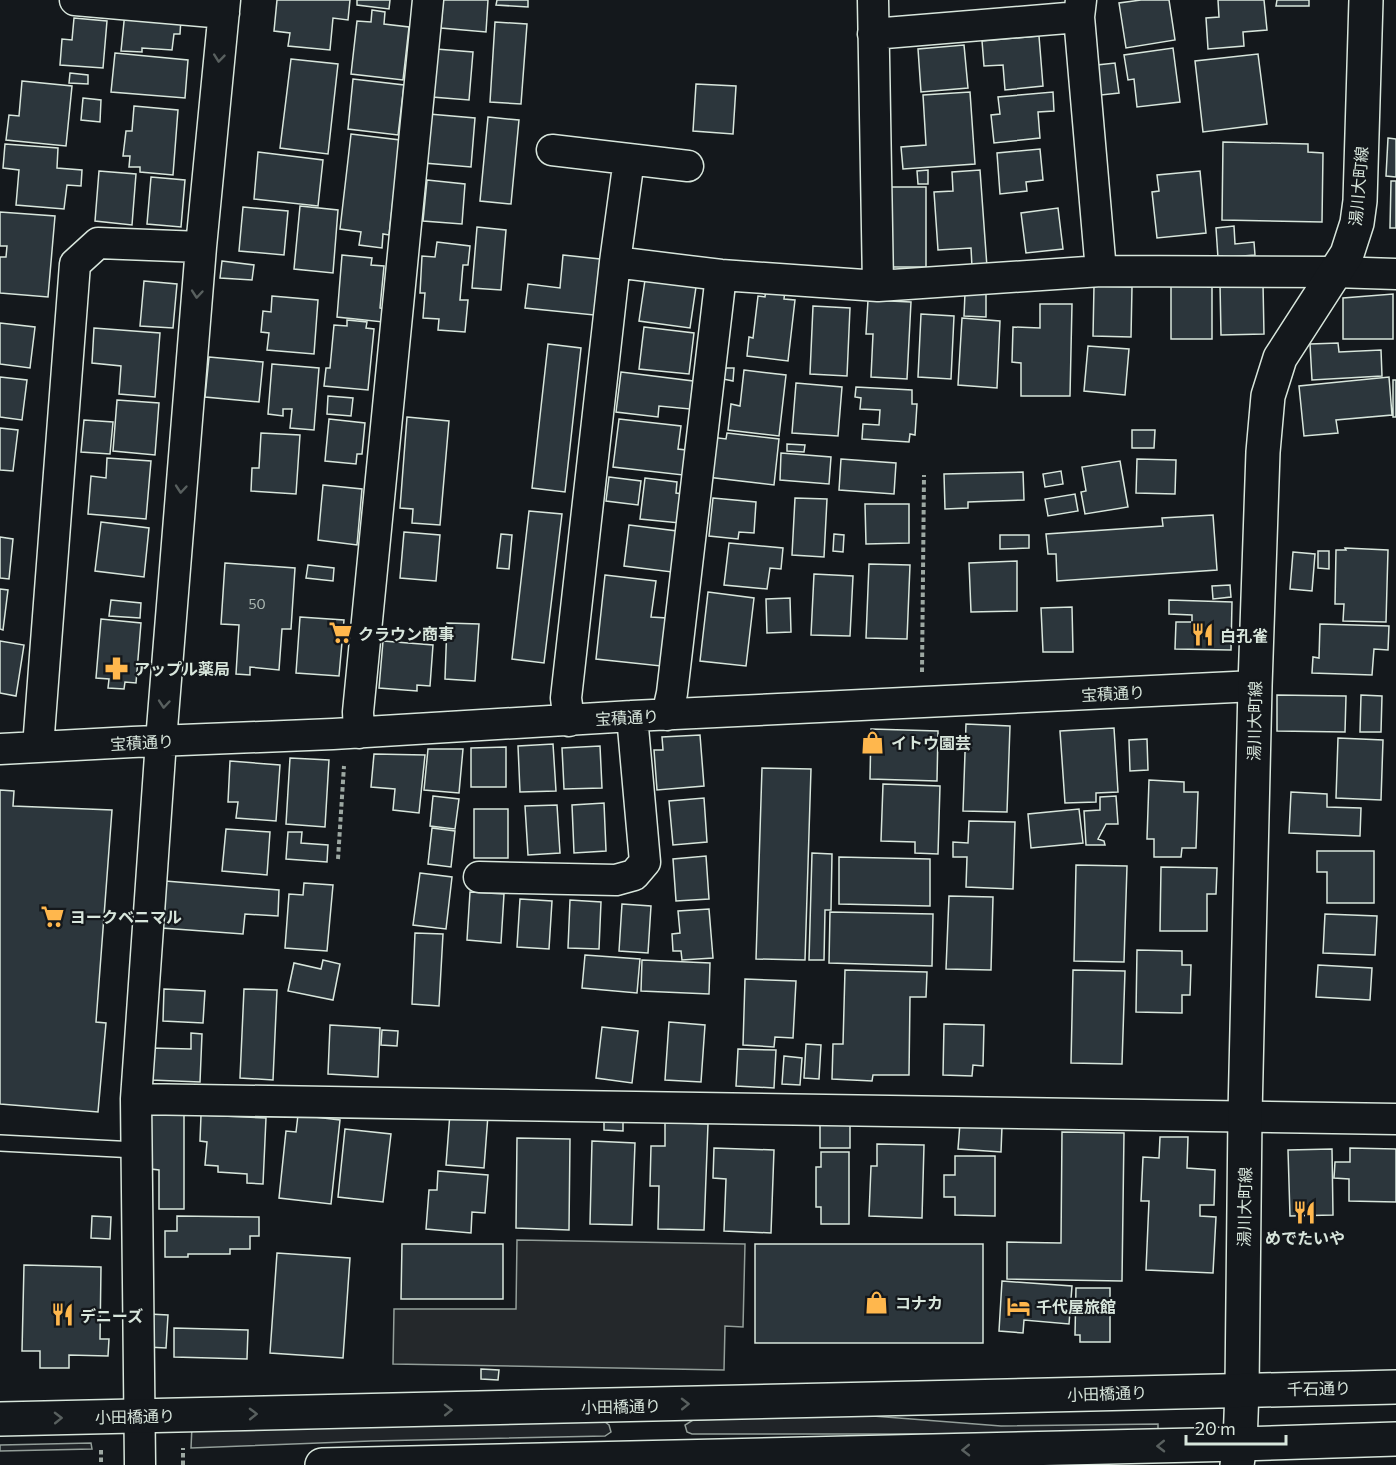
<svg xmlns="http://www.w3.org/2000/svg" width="1396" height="1465" font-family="Commissioner,'Noto Sans JP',sans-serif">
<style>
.green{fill:#202428;stroke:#939e99;stroke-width:1.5}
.parking{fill:#24282b;stroke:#939e99;stroke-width:1.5}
.building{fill:#2c363c;stroke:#d8e6dc;stroke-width:1.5}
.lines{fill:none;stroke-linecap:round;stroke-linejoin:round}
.lane-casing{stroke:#d8e6dc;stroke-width:18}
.street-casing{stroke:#d8e6dc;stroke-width:33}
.secondary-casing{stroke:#d8e6dc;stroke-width:36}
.primary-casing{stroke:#d8e6dc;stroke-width:36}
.path{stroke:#9da8a2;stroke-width:4;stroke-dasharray:4.5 3;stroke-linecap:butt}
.lane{stroke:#14181c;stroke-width:15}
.street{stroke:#14181c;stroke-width:30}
.secondary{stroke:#14181c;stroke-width:33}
.primary{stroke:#14181c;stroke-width:33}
.oneway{stroke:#59605f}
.labels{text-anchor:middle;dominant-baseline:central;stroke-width:4.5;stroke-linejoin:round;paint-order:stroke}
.number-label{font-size:14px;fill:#adbab4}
.street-label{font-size:16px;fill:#d8e6dc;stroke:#14181c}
.poi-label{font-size:16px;font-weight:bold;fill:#d8e6dc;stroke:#14181c;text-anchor:start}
</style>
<rect width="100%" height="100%" fill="#14181c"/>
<path class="green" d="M860,1415L1001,1426L1158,1424V1430L938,1434H692L687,1432L685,1425L693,1420Z
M605,1422L609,1425L611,1432L605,1436L371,1441L191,1448L192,1426Z
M91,1443L92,1449L0,1451V1445Z"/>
<path class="parking" d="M517,1240L745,1244L743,1327L725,1326L724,1370L393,1364L394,1309H516Z"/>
<path class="building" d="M277,0H350L348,20L333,18L330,50L288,46L290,33L274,31Z
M357,0H390L389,9L357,5Z
M443,0H488L486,32L441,28Z
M497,0H528V7L496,5Z
M1141,0H1169L1175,40L1126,48L1119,3Z
M1218,0H1264L1267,30L1243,32L1244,46L1208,49L1206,18L1219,17Z
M1277,0H1309V6H1276Z
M372,10L385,12L384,24L409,27L403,80L351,74L357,21L371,22Z
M125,12L181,18L180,34H174L172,50L142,48V52L121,51Z
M74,18L107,21L103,68L60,65L62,39L72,40Z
M495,22L527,24L521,104L490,102Z
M1039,36L1043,86L1005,90L1003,65L984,66L982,41Z
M964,45L968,88L921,92L918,49Z
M1173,48L1180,102L1137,107L1134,79L1128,80L1124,55Z
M436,49L473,52L469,100L432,97Z
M115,53L188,60L185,98L111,92Z
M1258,54L1267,124L1203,132L1195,61Z
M291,59L338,64L328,154L280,148Z
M1115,63L1119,93L1101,95L1097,65Z
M70,73L88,75V84L69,83Z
M353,79L404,85L398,135L348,129Z
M22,81L72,86L66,146L6,140L9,115L19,116Z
M696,84L736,86L733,134L693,131Z
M970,92L975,164L903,169L901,147L926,145L923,95Z
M1053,92L1054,111L1038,112L1040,138L994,143L991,115L1000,114L998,97Z
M83,98L101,100L100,122L81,120Z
M134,106L178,110L173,175L140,172V167H129L130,156H123L126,131H132Z
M429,114L475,118L471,167L424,163Z
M488,117L519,120L511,204L480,201Z
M351,134L400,140L389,235L383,234L382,248L359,245L361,232L340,229Z
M1388,138L1396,139V177L1386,176Z
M1223,142L1308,144V152L1323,153L1322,222L1222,220Z
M5,144L58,148L57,168L82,170L81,186L67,185L64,209L16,205L19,170L3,168Z
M1040,149L1043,180L1026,182L1027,191L1000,194L997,153Z
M258,152L323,160L318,206L254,199Z
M928,170V184H918L917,171Z
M980,170L987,267H972L971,248L938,250L934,192L953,191L952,172Z
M99,171L136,174L132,225L95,221Z
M1200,171L1206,233L1157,238L1152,192L1159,191L1157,175Z
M151,177L185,180L181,227L147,224Z
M427,180L465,184L462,224L423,221Z
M1391,181H1396V228H1390Z
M889,187H926V267H889Z
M300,206L338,210L333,273L294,269Z
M243,207L288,211L284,255L239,251Z
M1058,208L1063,249L1026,253L1021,213Z
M0,212L55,216L48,297L0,293V257H6L7,246H0Z
M1234,226L1235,244L1254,242L1255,255L1218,258L1216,228Z
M477,227L506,230L501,290L472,288Z
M437,242L470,246L468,265H463L460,300H468L465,332L438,330L439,319L423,318L425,293H420L422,256L435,257Z
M342,255L372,258L371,265L384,266L380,308L384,309L383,322L337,317Z
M563,255L600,259L594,315L525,308L528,284L560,288Z
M222,261L254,265L252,280L220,278Z
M645,280L696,287L690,328L639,321Z
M144,281L177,284L173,328L140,326Z
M1220,284H1263L1264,334L1221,335Z
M1094,286L1132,287L1131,337L1093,336Z
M1171,286H1212V339H1171Z
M766,288L785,290L784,299L795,300L788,361L747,356L749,337L753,338L758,296L765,297Z
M965,293L986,294V317L964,316Z
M1393,294V339H1343V298Z
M272,296L318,300L314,354L267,350L269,333L261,332L263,311L271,312Z
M868,300L911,302L907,379L871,377L873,334H866Z
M1040,304H1072L1070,396H1021V363L1012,362L1013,327L1040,328Z
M813,306L850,308L847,376L810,374Z
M921,314L954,316L951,379L918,377Z
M962,318L1000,321L997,388L958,385Z
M347,320L367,322L366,328L374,329L368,390L324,386L326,368H330L334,325L347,326Z
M0,323L35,327L30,368L0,364Z
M644,327L694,333L689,374L639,369Z
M94,328L160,333L155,397L119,394L121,366L92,363Z
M1338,343L1339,352L1381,350L1382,376L1312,380L1310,344Z
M548,344L581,348L565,492L532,488Z
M1088,346L1129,349L1125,395L1084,391Z
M209,357L263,362L259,402L205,397Z
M272,364L319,368L314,430L290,428L292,409H283V416L268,414Z
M724,368H734L733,381L723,379Z
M744,370L786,375L779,436L728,430L731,404L740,406Z
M621,372L693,381L690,409L659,406L658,417L616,412Z
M0,377L27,380L22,420L0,417Z
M1389,377L1392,415L1336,420L1338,433L1304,436L1299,386Z
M1393,380H1396V417H1393Z
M796,383L842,387L838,436L792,433Z
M856,387L912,390V404H917L915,435L910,434L909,442L862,439L863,424L879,425L880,410L860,409L861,398L855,397Z
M328,396L353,398L351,416L327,414Z
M117,400L159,403L155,455L113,451Z
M407,417L449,421L440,525L412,523L413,509L400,508Z
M329,419L365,423L362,454H357L356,464L325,461Z
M619,419L681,426L678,449L686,450L683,475L613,467Z
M84,420L113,422L110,454L81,452Z
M0,428L18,430L13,471L0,470Z
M1132,430H1155L1154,448H1132Z
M261,433L300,435L296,494L251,491L252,468H259Z
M727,433L779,439L774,485L707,477L711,437L726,439Z
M787,444L805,445L804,452L787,451Z
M781,453L831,457L829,484L780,480Z
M107,458L151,461L146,519L88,514L91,476L106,478Z
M841,459L896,463L894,494L839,490Z
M1137,459L1176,460L1175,494L1136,493Z
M1120,461L1128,507L1085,514L1081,492L1086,491L1082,467Z
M1061,471L1063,484L1045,487L1043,474Z
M1023,472L1024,500L968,502V508L945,509L944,474Z
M609,477L641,481L638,505L606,501Z
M645,478L677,482L676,493L684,494L680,523L640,519Z
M323,485L362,489L357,545L318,540Z
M1075,494L1078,511L1048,516L1045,499Z
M713,498L756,502L754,533L739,532L738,539L709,536Z
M795,498L827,499L824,557L792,555Z
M865,504H909V543L866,544Z
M529,511L562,514L544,663L512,659Z
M1213,515L1217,570L1057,581L1056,554H1048L1046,534L1163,526L1162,518Z
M101,522L149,528L144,577L95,571Z
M629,525L677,531L672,572L624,566Z
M404,532L440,535L436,581L400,578Z
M501,534L512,535L509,569L497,568Z
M834,534L844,535L843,552L833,551Z
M1000,535H1029V548L1000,549Z
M0,537L13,539L9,579L0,578Z
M729,543L783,548L781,569L770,568L767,589L724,585Z
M1345,548L1388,550L1386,622L1343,621L1344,604H1335L1336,550H1346Z
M1318,551H1329V569L1318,568Z
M1293,552L1315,554L1312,591L1290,589Z
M1017,561V611L971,612L969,563Z
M225,563L295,568L291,629H282L279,670L250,667V675L236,674L239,625L221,624Z
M869,564L910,565L907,639L866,638Z
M308,565L334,568L333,581L306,578Z
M814,574L853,576L850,636L811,635Z
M605,575L656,581L651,617L667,618L661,666L596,659Z
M1230,585L1231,597L1213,599L1212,586Z
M0,589L8,590L3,630L0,629Z
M708,592L754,598L746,666L700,661Z
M790,598L791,632L767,633L766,599Z
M111,600L141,603L140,618L109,616Z
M1169,600L1232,602L1231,650L1175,649L1176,622H1192V615L1169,614Z
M1072,607L1073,652H1043L1041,608Z
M300,617L344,620L339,676L296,673Z
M101,619L141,623L136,683L125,682L124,689L108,688L109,679L96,678Z
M447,623L479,624L475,681L445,679Z
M1320,624L1389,626L1388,650L1374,649L1372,675L1312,673L1313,657L1319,658Z
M0,641L24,645L16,696L0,693Z
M383,641L433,645L430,686L417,685V691L379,688Z
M1277,695L1346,696L1345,732L1277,731Z
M1361,695L1382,696L1381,732H1360Z
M966,724L1010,726L1007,812L963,811Z
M1114,728L1118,792L1096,793V802L1065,803L1060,731Z
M871,729L938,731L937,781L870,779Z
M700,735L704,786L657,790L654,750H663L662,737Z
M1338,738L1383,740L1381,800L1336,798Z
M1147,739L1148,770L1130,771L1129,740Z
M553,744L556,791L520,792L518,746Z
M600,746L602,788L564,789L562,748Z
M506,747V787H471V748Z
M428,749H463L459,793L424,790Z
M374,754L425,755L419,813L393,810L395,789L371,787Z
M290,758L329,760L325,827L286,824Z
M230,761L280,765L276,821L236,818L238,802H228Z
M762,768L811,769L805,960L756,959Z
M1149,780L1184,782V792H1198L1196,848H1182L1181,857H1154V839H1147Z
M883,784L940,786L938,854L915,853V842L881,841Z
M0,790L14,791L13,806L112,810L96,1022L106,1023L98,1112L0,1104Z
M1291,792L1327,794V807L1361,808L1360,836L1289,833Z
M433,796L459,799L455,829L430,826Z
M1116,796L1118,824H1106L1098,839L1104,841L1105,845H1086L1084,811L1100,810V797Z
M704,798L707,842L673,845L669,801Z
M604,803L606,851L574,853L572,805Z
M557,805L560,853L528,855L525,806Z
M474,809H508V858H474Z
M1079,809L1083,843L1031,848L1028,814Z
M969,821L1015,822L1013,889L966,887L967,857H953V842L968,843Z
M432,828L455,831L451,867L428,864Z
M226,829L270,832L267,875L222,871Z
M288,832H302L301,843L328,845L327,862L286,859Z
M1317,851H1374V903H1327V872H1317Z
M812,853L832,854L831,910H825L824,960H809Z
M706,856L709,899L676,901L673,859Z
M839,857L930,859V906L839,904Z
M1076,865L1127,866L1124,962L1074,961Z
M1161,867L1217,868L1216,894H1207V931H1160Z
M420,873L452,877L446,929L413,925Z
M165,881L279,890L278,916L245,914L243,934L162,928Z
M304,883L333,885L327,951L285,948L289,894L303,895Z
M470,892L504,894L501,943L467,940Z
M949,896L993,897L991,970L946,969Z
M520,899L552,901L549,949L517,947Z
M570,900L601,902L599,949L568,948Z
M622,904L651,906L648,953L619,951Z
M709,909L713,958L682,960L681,951H673L672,934L680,933L678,911Z
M830,912L933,914L932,966L829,963Z
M1325,914L1377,916L1375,955L1323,953Z
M415,933L443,934L439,1006L412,1004Z
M1137,950L1182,951V965H1191L1190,995H1182V1013L1136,1012Z
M585,955L640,959L637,993L582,988Z
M323,960L340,964L333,1000L288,991L294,963L321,969Z
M642,960L710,963L709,994L641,991Z
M1318,965L1372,968L1370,1000L1316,997Z
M845,970L927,972L926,997H910L909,1075H873L872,1081L832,1079L833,1044H843Z
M1073,970L1125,971L1122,1064L1071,1063Z
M745,979L796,981L793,1038L775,1037L774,1047L743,1045Z
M164,989L205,991L203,1023L163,1021Z
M244,989L277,990L273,1080L240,1078Z
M669,1022L705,1025L701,1082L665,1080Z
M944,1024L984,1025L983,1066L973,1065L972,1076L943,1075Z
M330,1025L380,1028L378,1077L328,1074Z
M602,1027L638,1031L632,1083L596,1078Z
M382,1030L398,1031L397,1046L381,1045Z
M191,1033L202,1034L200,1082L151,1080L152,1048L191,1049Z
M806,1044L821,1045L819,1079L804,1078Z
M738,1049L776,1050L774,1088L736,1086Z
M784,1056L802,1058L800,1085L782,1084Z
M450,1113L488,1115L484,1168L446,1165Z
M151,1114H184V1209H159V1170L151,1169Z
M201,1115L266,1118L263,1184L247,1183V1174L218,1172V1166L205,1165L207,1142L200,1141Z
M298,1115L340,1120L331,1204L279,1198L286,1131L296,1132Z
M604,1118H623V1131L604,1130Z
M665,1122L708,1124L704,1230L658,1229L659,1186H650L651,1146H665Z
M960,1123L1002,1126L1001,1152L958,1149Z
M820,1124H850V1148H820Z
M345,1129L391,1134L383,1202L338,1197Z
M1062,1132L1124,1133L1122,1281L1007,1279V1242L1061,1243Z
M1160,1137H1188L1187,1168L1215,1170L1214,1205H1200V1216L1216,1217L1213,1273L1146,1270L1149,1201H1141L1143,1157L1159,1158Z
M517,1138L570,1139L569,1230L516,1228Z
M592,1141L635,1143L632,1225L590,1224Z
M877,1144L924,1145L922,1218L869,1216L871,1166H877Z
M714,1148L774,1150L771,1233L724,1231L726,1179L713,1178Z
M1350,1148L1396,1149V1202L1349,1201V1179L1334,1178L1335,1162H1350Z
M1332,1149L1333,1215L1290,1216L1288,1150Z
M821,1152H849V1224H821V1207H816V1167H821Z
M955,1156H995V1216L955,1215V1197H944V1175H955Z
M438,1171L488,1175L485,1213L472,1212L471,1233L426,1229L429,1190H437Z
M92,1216L111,1217L110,1239L91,1238Z
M177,1216L259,1217V1236H250V1249H230V1254H188V1257H165V1231H177Z
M402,1244H503V1299H401Z
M755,1244H983V1343H755Z
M277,1253L350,1258L343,1358L270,1353Z
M24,1265L101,1267L100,1339H109L108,1356L69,1355V1368H40V1351H22Z
M1002,1281L1072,1286L1069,1324L1024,1320L1023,1333L999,1331Z
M1076,1288H1110V1342H1080V1335H1075Z
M149,1314L168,1315L166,1348L147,1347Z
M174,1328L248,1330L247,1359L174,1357Z
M481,1369L499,1370L498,1380L481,1379Z"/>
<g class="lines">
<defs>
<path id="lane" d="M0,1143L136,1150"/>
<path id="street" d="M75,0L224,13
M873,0L878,286
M1081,0L1079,17L1101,271
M873,34L1079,17
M552,150L688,166
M615,262L721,275L878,286L1101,271L1334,272L1396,274
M667,715L672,693L721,275
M569,721L566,698L615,262L629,159
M359,733L358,712L428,0
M38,747L75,264L98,243L201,247
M0,749L132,742L333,734L632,716L1255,686
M479,877L616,880L634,875L645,862L632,716
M136,1099L1396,1119
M140,1465L136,1099L161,741L201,247L225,0"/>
<path id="secondary" d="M1237,1465L1240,1444L1242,1389L1245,1115L1255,686L1263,452L1268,396L1280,358L1347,254L1357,223L1360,201L1366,0"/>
<path id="primary" d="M0,1419L1396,1387
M322,1465L1240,1444L1396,1439"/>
</defs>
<use href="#lane" class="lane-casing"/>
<use href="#street" class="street-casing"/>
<use href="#secondary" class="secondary-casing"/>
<use href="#primary" class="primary-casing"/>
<path class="path" d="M922,672L924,475
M338,859L344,766
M101,1450V1465
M183,1465V1448"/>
<use href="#lane" class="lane"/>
<use href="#street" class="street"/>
<use href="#secondary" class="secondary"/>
<use href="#primary" class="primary"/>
</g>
<defs><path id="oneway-chevron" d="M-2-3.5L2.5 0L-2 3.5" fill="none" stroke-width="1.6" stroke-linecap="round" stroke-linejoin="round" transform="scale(1.5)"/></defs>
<g class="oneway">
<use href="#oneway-chevron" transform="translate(219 58) rotate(96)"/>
<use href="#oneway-chevron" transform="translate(197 294) rotate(95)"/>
<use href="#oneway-chevron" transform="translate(181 489) rotate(95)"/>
<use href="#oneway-chevron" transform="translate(164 704) rotate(95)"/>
<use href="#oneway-chevron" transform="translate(685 1404) rotate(-1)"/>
<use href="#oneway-chevron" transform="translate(448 1410) rotate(-1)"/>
<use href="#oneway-chevron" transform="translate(253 1414) rotate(-1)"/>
<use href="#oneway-chevron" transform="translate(58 1418) rotate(-1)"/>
<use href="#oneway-chevron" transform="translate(1161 1446) rotate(179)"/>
<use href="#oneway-chevron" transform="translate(966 1450) rotate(179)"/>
</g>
<defs>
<symbol id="supermarket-bare" viewBox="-9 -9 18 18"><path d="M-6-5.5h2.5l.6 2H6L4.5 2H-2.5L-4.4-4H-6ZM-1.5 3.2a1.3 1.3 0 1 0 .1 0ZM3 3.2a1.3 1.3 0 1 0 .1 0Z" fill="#ffb74d" stroke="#14181c" stroke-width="2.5" paint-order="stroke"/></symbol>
<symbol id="restaurant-bare" viewBox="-9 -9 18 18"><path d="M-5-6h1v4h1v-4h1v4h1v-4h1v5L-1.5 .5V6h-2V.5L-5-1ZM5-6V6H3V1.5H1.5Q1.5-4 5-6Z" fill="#ffb74d" stroke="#14181c" stroke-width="2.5" paint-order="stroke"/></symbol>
<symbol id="pharmacy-bare" viewBox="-9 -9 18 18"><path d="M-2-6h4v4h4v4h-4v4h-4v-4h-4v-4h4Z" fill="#ffb74d" stroke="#14181c" stroke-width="2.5" paint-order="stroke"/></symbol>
<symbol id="shop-bare" viewBox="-9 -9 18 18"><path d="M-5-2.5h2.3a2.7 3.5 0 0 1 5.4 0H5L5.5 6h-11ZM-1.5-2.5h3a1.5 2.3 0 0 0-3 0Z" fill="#ffb74d" stroke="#14181c" stroke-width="2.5" paint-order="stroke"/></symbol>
<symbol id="hotel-bare" viewBox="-9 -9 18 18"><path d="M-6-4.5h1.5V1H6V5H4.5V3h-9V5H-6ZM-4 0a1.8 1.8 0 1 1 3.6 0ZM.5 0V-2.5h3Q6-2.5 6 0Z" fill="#ffb74d" stroke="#14181c" stroke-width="2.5" paint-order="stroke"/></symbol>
</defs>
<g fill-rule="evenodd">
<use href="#supermarket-bare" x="324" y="616" width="33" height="33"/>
<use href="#restaurant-bare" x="1186" y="618" width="33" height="33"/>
<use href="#pharmacy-bare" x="100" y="652" width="33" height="33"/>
<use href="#shop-bare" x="856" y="726" width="33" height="33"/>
<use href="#supermarket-bare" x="36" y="900" width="33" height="33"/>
<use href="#restaurant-bare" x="1288" y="1196" width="33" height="33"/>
<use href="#shop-bare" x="860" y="1286" width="33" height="33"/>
<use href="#hotel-bare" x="1002" y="1290" width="33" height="33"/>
<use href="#restaurant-bare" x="46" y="1298" width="33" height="33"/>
</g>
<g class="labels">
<g class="number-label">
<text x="257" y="603">50</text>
</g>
<g class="street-label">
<text transform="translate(1358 186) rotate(-85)">湯川大町線</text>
<text transform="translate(1113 693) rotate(-3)">宝積通り</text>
<text transform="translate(627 717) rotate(-3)">宝積通り</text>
<text transform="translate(1254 721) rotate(-89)">湯川大町線</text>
<text transform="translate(142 742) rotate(-3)">宝積通り</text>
<text transform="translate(1244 1207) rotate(-89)">湯川大町線</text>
<text transform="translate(1319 1388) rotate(-1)">千石通り</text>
<text transform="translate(1107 1393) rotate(-2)">小田橋通り</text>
<text transform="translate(621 1406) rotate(-1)">小田橋通り</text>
<text transform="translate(135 1416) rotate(-1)">小田橋通り</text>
</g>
<g class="poi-label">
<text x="358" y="633">クラウン商事</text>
<text x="1220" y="635">白孔雀</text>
<text x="134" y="668">アップル薬局</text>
<text x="891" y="742">イトウ園芸</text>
<text x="70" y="916">ヨークベニマル</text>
<text x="1305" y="1237" text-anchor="middle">めでたいや</text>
<text x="895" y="1302">コナカ</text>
<text x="1036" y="1306">千代屋旅館</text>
<text x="80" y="1315">デニーズ</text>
</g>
</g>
<path d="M1186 1435v9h100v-9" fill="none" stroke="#d8e6dc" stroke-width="3"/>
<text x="1195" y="1435" font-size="18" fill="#d8e6dc" stroke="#14181c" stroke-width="4.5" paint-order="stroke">20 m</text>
</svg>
